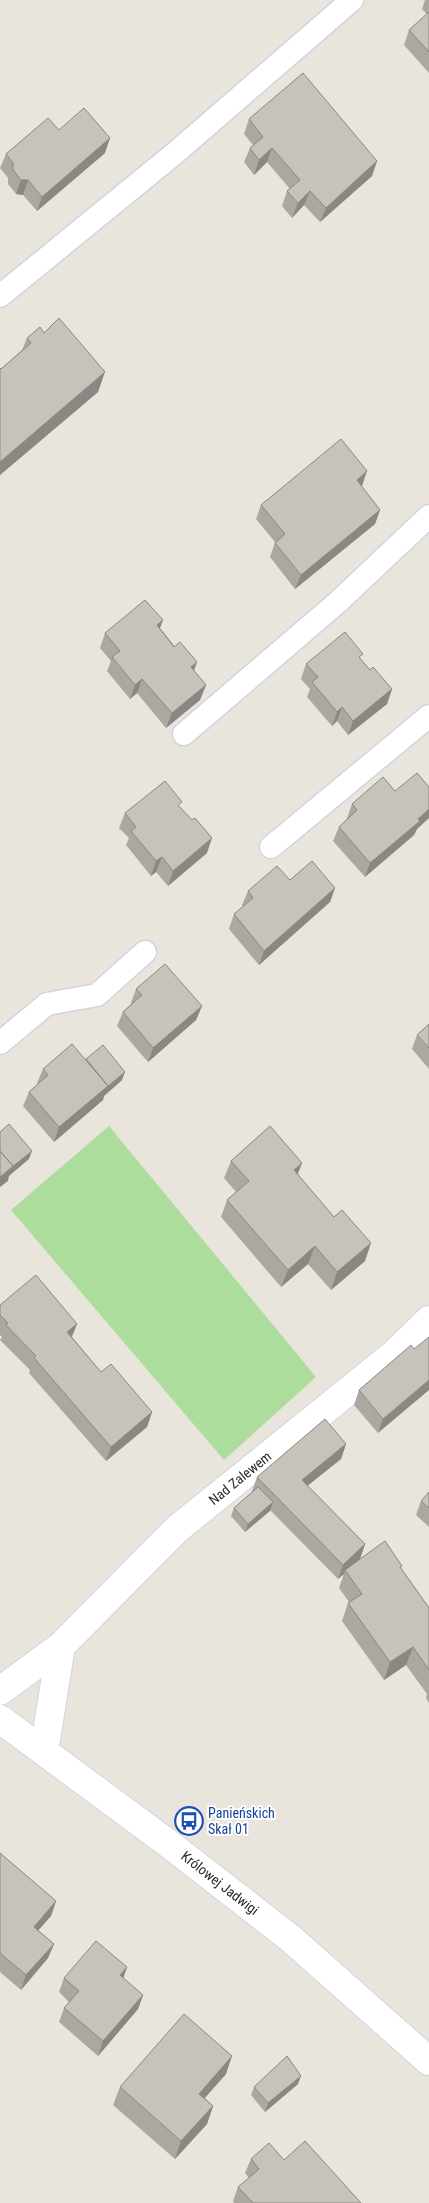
<svg xmlns="http://www.w3.org/2000/svg" width="429" height="2203" font-family="'Roboto Condensed',sans-serif">
<style>
.green{fill:#addd9d}
.lines{fill:none;stroke-linecap:round;stroke-linejoin:round}
.lane-casing{stroke:#d2d3e1;stroke-width:25}
.street-casing{stroke:#d2d3e1;stroke-width:30}
.secondary-casing{stroke:#d2d3e1;stroke-width:30}
.lane{stroke:#fff;stroke-width:22}
.street{stroke:#fff;stroke-width:28}
.secondary{stroke:#fff;stroke-width:28}
.wall{fill:#aaa8a1}
.shaded-wall{fill:#8b8883}
.building{fill:#c6c3bb;stroke:#8b8883}
.labels{text-anchor:middle;dominant-baseline:central;stroke-width:4;stroke-linejoin:round;paint-order:stroke}
.street-label{font-size:14px;fill:#292929;stroke:#fff}
.transit-label{font-size:14px;fill:#164399;stroke:#fff;text-anchor:start}
</style>
<rect width="100%" height="100%" fill="#eae5dc"/>
<path class="green" d="M109,1126L316,1377L224,1460L11,1210Z"/>
<g class="lines">
<defs>
<path id="lane" d="M0,296L174,154L352,0
M184,734L338,602L429,516
M271,847L429,716
M0,1043L47,1004L97,995L145,952"/>
<path id="street" d="M0,1691L61,1646L177,1529L393,1355L429,1320
M44,1751L61,1646"/>
<path id="secondary" d="M0,1719L169,1844L290,1938L429,2061"/>
</defs>
<use href="#lane" class="lane-casing"/>
<use href="#street" class="street-casing"/>
<use href="#secondary" class="secondary-casing"/>
<use href="#lane" class="lane"/>
<use href="#street" class="street"/>
<use href="#secondary" class="secondary"/>
</g>
<path class="wall" d="M425,0H429V73L404,45L409,30L427,14L422,9Z
M249,119L377,161L372,176L320,222L304,205L292,218L282,206L287,191L290,189L267,162L254,175L244,162L250,148L253,145L244,134Z
M59,130L105,153L37,211L23,195L16,194L8,184V178L0,168L6,154Z
M44,333L98,392L0,475V368L1,369L22,350L27,338Z
M361,486L380,510L375,524L295,589L270,557L275,542L256,519L261,505L362,486Z
M163,620L160,628L206,685L200,700L166,728L137,693L130,699L107,671L111,661L100,648L105,633Z
M361,660L370,670L392,689L387,704L348,735L337,721L332,726L307,697L310,689L301,679L306,664Z
M429,787V818L417,829L414,835L365,877L333,841L339,827L347,819V818L352,804L395,791Z
M180,807L207,853L168,886L156,872L151,876L126,845L129,838L119,828L125,813Z
M290,880L335,888L330,902L259,965L229,929L234,914L243,906L242,905L248,891Z
M136,989L202,1006L196,1020L148,1062L117,1026L123,1012L131,1004V1003Z
M429,1024V1069L412,1049L417,1035Z
M86,1059L122,1080L104,1096L103,1100L54,1142L23,1106L29,1092L38,1084L37,1083L43,1069Z
M231,1161L302,1163L298,1174L365,1261L331,1290L308,1264L281,1287L221,1217L227,1200L236,1192L224,1178Z
M0,1305L77,1324L72,1337L101,1372L152,1412L147,1427L106,1461L29,1373L30,1370L0,1340L2,1337L0,1335Z
M414,1349L378,1433L354,1405L359,1390Z
M346,1444L341,1459L307,1486L365,1544L360,1559L357,1561L401,1568L429,1608V1703L426,1698L427,1694L406,1665L384,1680L342,1621L348,1603L349,1602L339,1588L344,1574L338,1579L270,1510L245,1532L231,1516L234,1508L252,1492V1491L257,1477Z
M429,1492V1527L416,1515L421,1501Z
M0,1853L56,1901L51,1916L38,1930L54,1944L48,1958L21,1990L0,1972Z
M127,1967L123,1978L143,1995L138,2009L98,2056L59,2022L64,2008L69,2002L59,1992L64,1978Z
M226,2074L205,2098L213,2106L207,2124L175,2159L113,2105L120,2087Z
M298,2084L265,2112L251,2095L254,2087Z
M251,2159L284,2160L361,2203H234L233,2201L238,2187L249,2178L245,2173Z"/>
<path class="shaded-wall" d="M110,138L105,153L37,211L42,197Z
M272,148L267,162L254,175L259,160Z
M377,161L372,176L320,222L326,208Z
M21,180H28L23,195L16,194Z
M310,191L304,205L292,218L298,203Z
M105,372L98,392L0,475V462Z
M367,471L362,486L351,494L357,480Z
M380,510L375,524L295,589L301,575Z
M163,620L157,635V625Z
M197,662L192,677L191,667Z
M142,679L137,693L130,699L135,685Z
M206,685L200,700L166,728L172,713Z
M392,689L387,704L348,735L353,721Z
M342,707L337,721L332,726L337,712Z
M429,809V818L417,829L414,835L365,877L370,863Z
M212,838L207,853L168,886L173,871Z
M162,857L156,872L151,876L156,861Z
M335,888L330,902L259,965L264,951Z
M202,1006L196,1020L148,1062L153,1048Z
M125,1072L122,1080L104,1096L103,1100L54,1142L59,1127Z
M32,1151L29,1159L9,1176L8,1181L0,1187V1177Z
M302,1163L295,1180L294,1170Z
M371,1243L365,1261L331,1290L337,1272Z
M315,1246L308,1264L281,1287L288,1270Z
M77,1324L71,1338L67,1332Z
M429,1380V1390L378,1433L383,1419Z
M152,1412L147,1427L106,1461L111,1447Z
M346,1444L341,1459L296,1495L302,1480Z
M273,1502L270,1511L245,1532L248,1524Z
M365,1544L360,1559L346,1571L345,1570L344,1574L338,1579L343,1565Z
M413,1647L406,1665L384,1680L390,1662Z
M56,1901L51,1916L29,1941L34,1927Z
M54,1944L48,1958L21,1990L26,1975Z
M127,1967L122,1982L120,1975Z
M143,1995L138,2009L98,2056L103,2041Z
M232,2056L226,2074L193,2111L199,2094Z
M301,2076L298,2084L265,2112L268,2103Z
M213,2106L207,2124L175,2159L181,2141Z"/>
<path class="building" d="M429,12V52L409,30Z
M303,73L377,161L326,208L310,191L298,203L287,191L300,180L272,148L259,160L250,148L263,137L249,119Z
M84,108L110,138L42,197L28,180H21L13,170V163L6,154L48,118L59,130Z
M59,318L105,372L0,462V368L1,369L31,343L27,338L40,327L44,333Z
M341,439L367,471L357,480L380,510L301,575L275,543L285,534L261,505Z
M145,600L163,620L157,625L174,647L180,642L197,662L191,667L206,685L172,713L142,679L135,685L112,657L120,651L105,633Z
M345,632L363,654L359,657L370,670L373,667L392,689L353,721L342,707L337,712L312,682L318,677L306,664Z
M417,773L429,787V809L418,819L420,821L370,863L339,827L357,810L352,804L383,777L395,791Z
M165,781L182,802L178,805L192,820L195,818L212,838L173,871L162,857L156,861L131,831L136,827L125,813Z
M312,861L335,888L264,951L234,914L253,898L248,891L277,866L290,880Z
M165,964L202,1006L153,1048L123,1012L142,995L136,989Z
M429,1024V1048L417,1035Z
M72,1044L108,1086L59,1127L29,1092L48,1075L43,1069Z
M103,1045L125,1072L107,1087L108,1086L86,1059Z
M9,1124L32,1151L12,1167L13,1166L0,1151V1132Z
M270,1126L302,1163L294,1170L334,1217L342,1210L371,1243L337,1272L315,1246L288,1270L227,1200L249,1181L231,1161Z
M0,1151L13,1166L0,1177Z
M36,1275L77,1324L67,1332L101,1372L111,1364L152,1412L111,1447L34,1358L36,1356L6,1325L8,1323L0,1315V1305Z
M429,1337V1380L383,1419L359,1390L411,1345L414,1349Z
M325,1419L346,1444L302,1480L365,1544L343,1565L257,1477Z
M258,1487L273,1502L248,1524L234,1508Z
M429,1492V1508L421,1501Z
M385,1541L402,1566L400,1567L429,1608V1670L413,1647L390,1662L348,1603L362,1594L345,1570Z
M0,1853L56,1901L34,1927L54,1944L26,1975L0,1953Z
M96,1941L127,1967L120,1975L143,1995L103,2041L64,2008L79,1991L64,1978Z
M184,2014L232,2056L199,2094L213,2106L181,2141L120,2087Z
M287,2056L301,2076L268,2103L254,2087Z
M305,2141L361,2203H253L238,2187L259,2169L251,2159L269,2143L284,2160Z"/>
<defs>
<symbol id="bus-ring" viewBox="-11 -11 22 22"><circle r="9.5" fill="#fff" stroke="#1a4fb4" stroke-width="1.5"/><path d="M-5-6H5V4H4V6H2V4H-2V6H-4V4H-5ZM-3.5-4V0h7V-4ZM-3.5 1.2v1.5H-2V1.2ZM2 1.2v1.5H3.5V1.2Z" fill="#1a4fb4"/></symbol>
</defs>
<g fill-rule="evenodd">
<use href="#bus-ring" x="173" y="1805" width="32" height="32"/>
</g>
<g class="labels">
<g class="street-label">
<text transform="translate(240 1478) rotate(-39)">Nad Zalewem</text>
<text transform="translate(220 1883) rotate(38)">Królowej Jadwigi</text>
</g>
<g class="transit-label">
<text x="208" y="1813">Panieńskich<tspan x="208" dy="16">Skał 01</tspan></text>
</g>
</g>
</svg>
